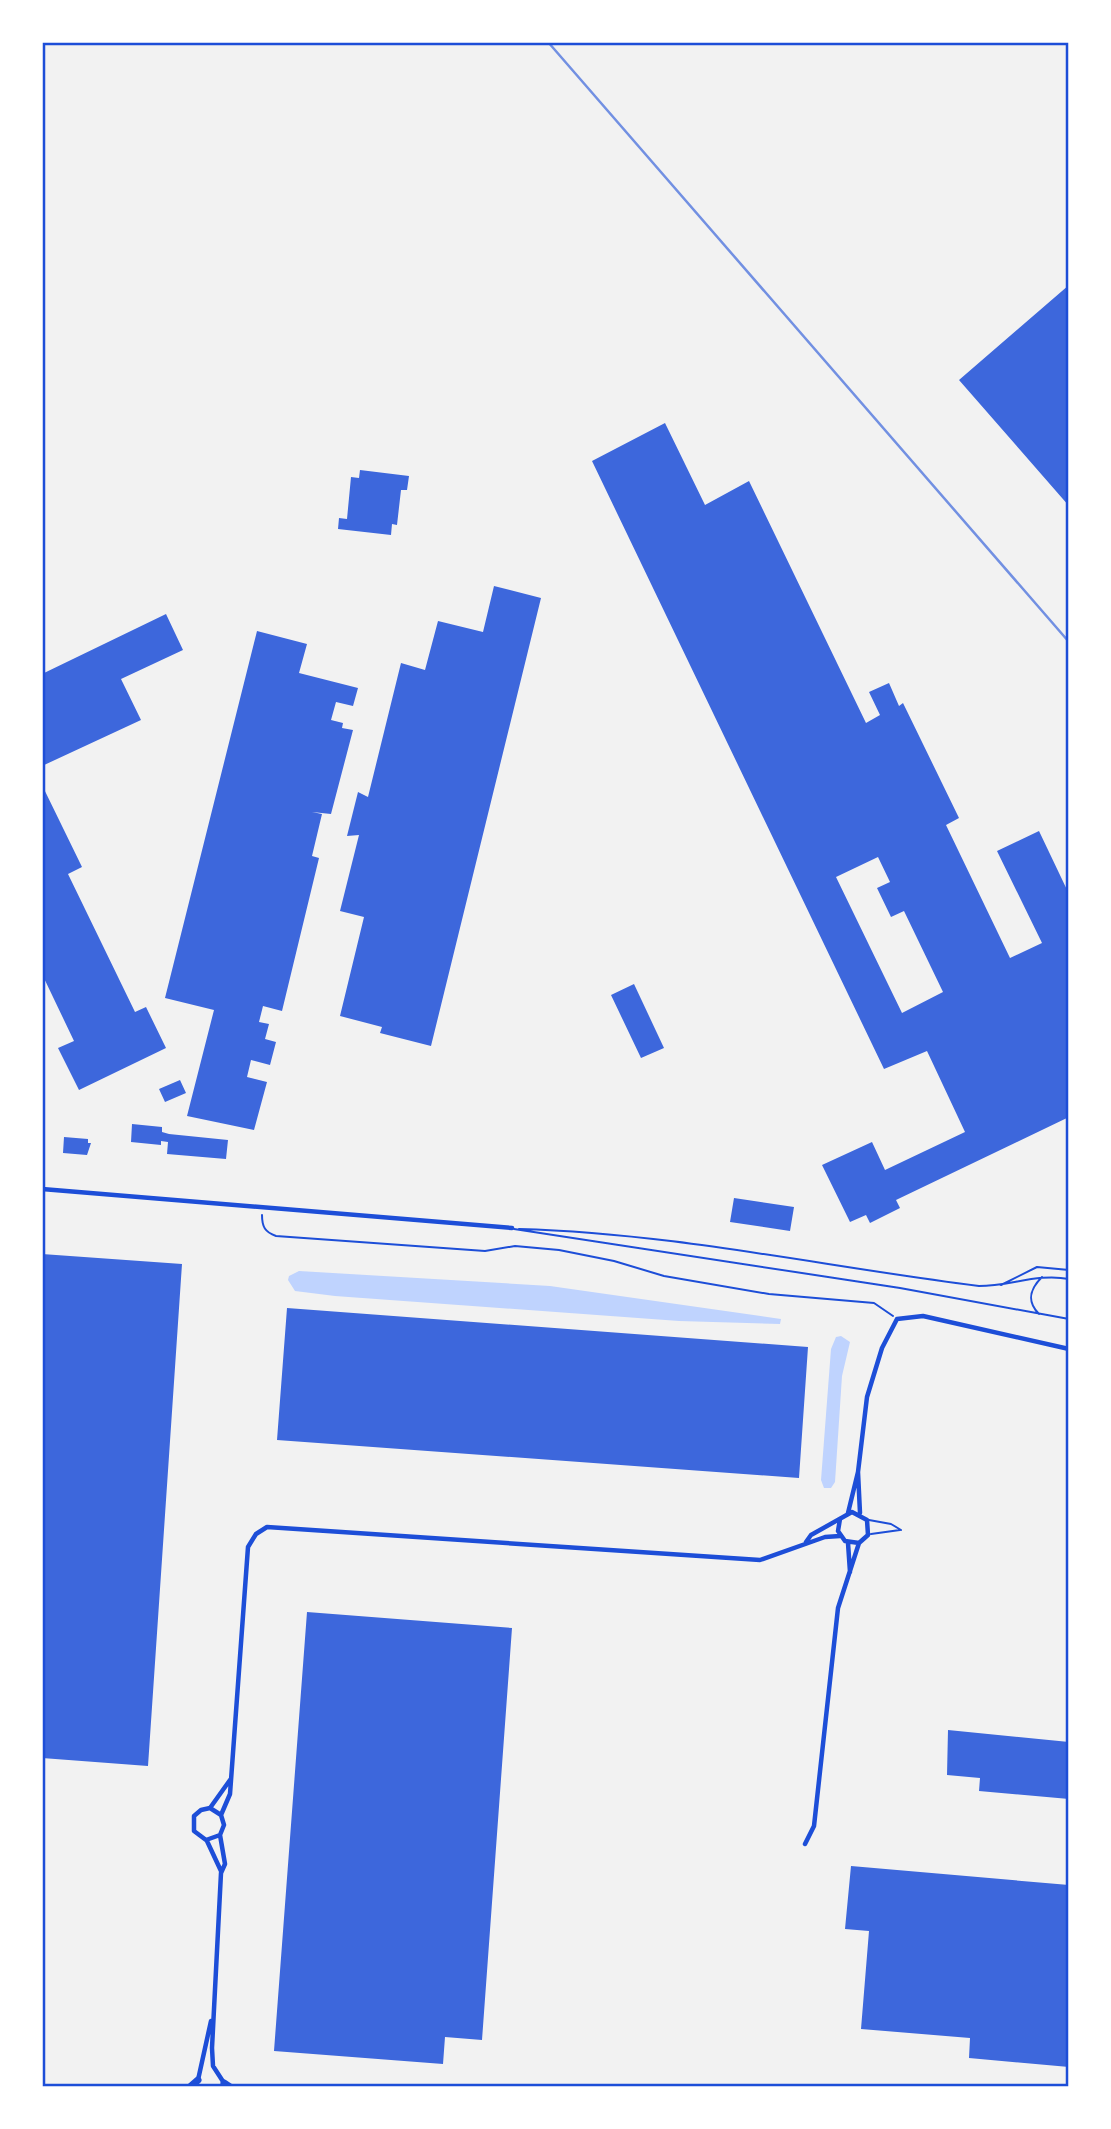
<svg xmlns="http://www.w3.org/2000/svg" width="1111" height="2129" font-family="Mulish,sans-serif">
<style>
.water{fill:#bfd3fe}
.building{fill:#3d67dc;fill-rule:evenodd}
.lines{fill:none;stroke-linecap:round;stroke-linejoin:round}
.path{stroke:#1d4ed8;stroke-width:2}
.service{stroke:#1d4ed8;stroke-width:2}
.minor{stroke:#1d4ed8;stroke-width:4.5}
.trunk{stroke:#1d4ed8;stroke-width:7}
.rail{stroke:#7290e2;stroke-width:2.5}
.neatline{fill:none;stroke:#1d4ed8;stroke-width:2.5}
</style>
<rect width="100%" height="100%" fill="#f2f2f2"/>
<path class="water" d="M299,1271L550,1286L781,1319L780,1324L679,1321L335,1296L295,1291L288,1280L289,1276Z
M841,1336L850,1342L842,1376L835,1482L831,1488H824L821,1480L831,1349L836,1337Z"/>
<path class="building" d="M1069,285V506L959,380Z
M665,423L705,505L749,481L866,723L880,715L869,692L889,683L899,706L903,703L959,818L946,825L1010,958L1042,943L997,851L1039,831L1069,894V1117L896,1200L900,1208L870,1223L866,1215L850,1222L822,1165L872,1142L885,1170L965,1132L927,1051L884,1069L592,461ZM878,857L890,882L877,888L891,917L904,911L943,992L902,1013L836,877Z
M360,470L409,476L407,490H401L397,525L392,524L391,535L338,529L339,518L347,519L351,477L359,478Z
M494,586L541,598L431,1046L380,1033L382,1027L340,1016L364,917L340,911L359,835L347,836L358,792L368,797L401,663L425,670L438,621L483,632Z
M166,614L183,650L121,679L141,720L42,766V674Z
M257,631L307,644L299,673L358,688L353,706L336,702L331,720L343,723L342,728L353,730L331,814L312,812L322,814L312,856L319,858L282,1011L263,1006L259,1022L269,1024L265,1039L276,1042L270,1065L251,1060L247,1077L267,1082L254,1130L187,1116L214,1010L165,998Z
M42,785L82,867L68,874L135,1012L146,1007L166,1048L79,1090L58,1048L74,1041L42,974Z
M634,984L664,1048L641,1058L611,995Z
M180,1080L186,1093L165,1102L159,1089Z
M132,1124L162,1127V1132L169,1134L228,1140L226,1159L167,1154L168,1142L161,1141V1145L131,1142Z
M64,1137L88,1139V1143H91L87,1155L63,1153Z
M734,1198L794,1207L790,1231L730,1222Z
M42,1254L182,1264L148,1766L42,1758Z
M287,1308L808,1347L799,1478L277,1440Z
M307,1612L512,1628L482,2040L445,2037L443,2064L274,2051Z
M948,1730L1069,1742V1799L979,1791L980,1778L947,1775Z
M851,1866L1069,1885V2067L969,2058L970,2038L861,2029L869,1931L845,1929Z"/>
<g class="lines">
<path class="path" d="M262,1215C262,1227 265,1232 276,1236L485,1251L515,1246L559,1250L614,1261L664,1276L769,1294L874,1303L893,1316"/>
<path class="service" d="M514,1229L900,1288L1069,1319
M519,1229C673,1233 826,1267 979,1286C1010,1286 1038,1273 1069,1279
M1001,1285L1037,1267L1069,1270
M1039,1314C1026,1301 1030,1289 1042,1277
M869,1520L891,1524L901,1530
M871,1534L900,1530"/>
<path class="minor" d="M42,1189L512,1228
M858,1472L860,1513
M848,1513L858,1472L867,1397L882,1348L897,1319L923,1316L1069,1349
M806,1542L811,1535L852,1512L867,1520L868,1535L859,1543L845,1541L838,1531L840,1519
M848,1543L850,1572
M210,1808L221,1815L224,1825L220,1835L206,1840L194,1831V1816L201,1810L210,1808L230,1780
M221,1815L230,1794L248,1547L256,1534L267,1527L760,1560L825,1537L840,1536
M220,1835L225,1864L221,1873L212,2048L213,2066L224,2083
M207,1841L221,1871
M805,1844L814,1826L838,1608L859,1543
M198,2080L211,2021"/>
<path class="trunk" d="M224,2083L230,2087
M190,2087L198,2080"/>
<path class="rail" d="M548,42L1069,642"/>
</g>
<rect width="1111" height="2129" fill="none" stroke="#ffffff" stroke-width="88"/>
<rect x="44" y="44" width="1023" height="2041" class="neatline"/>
</svg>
